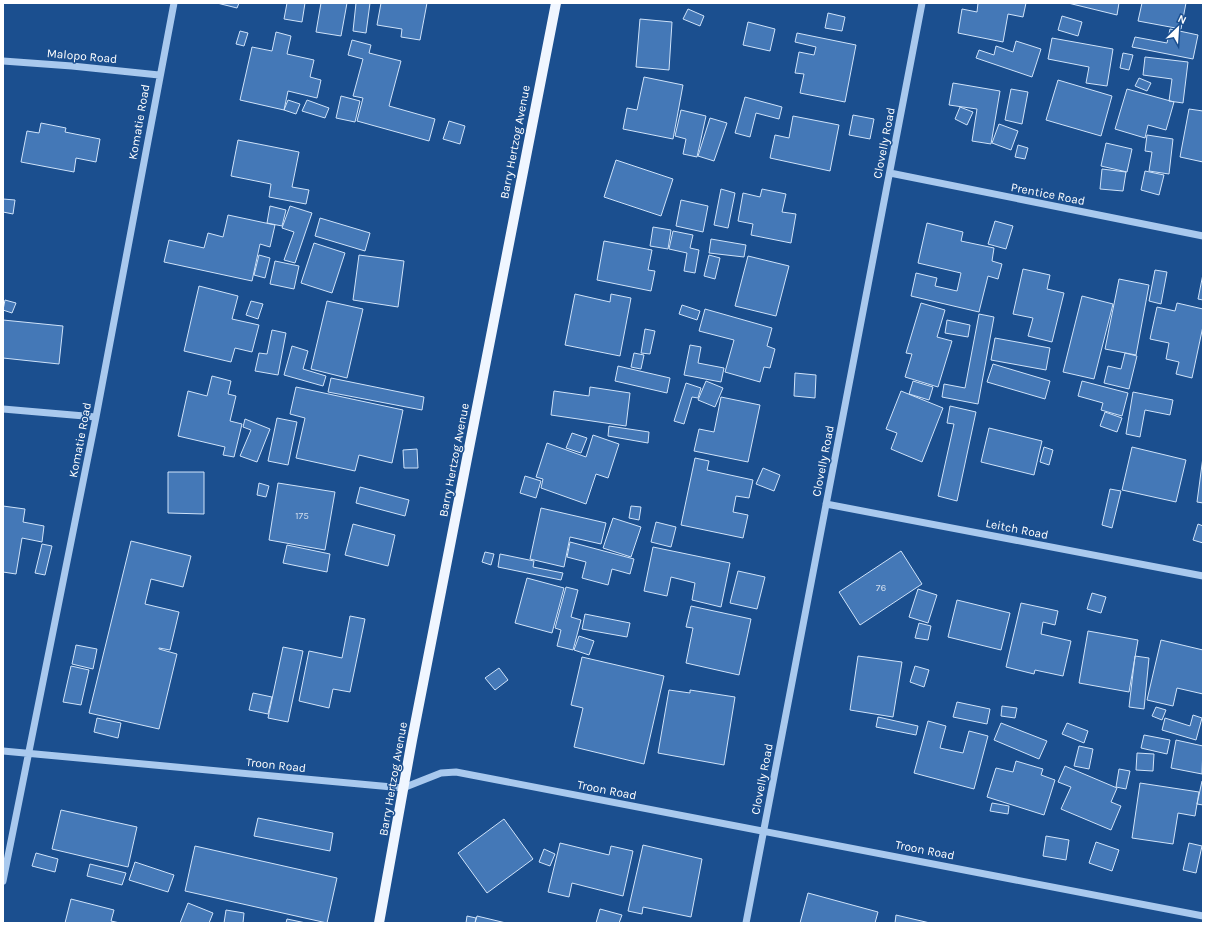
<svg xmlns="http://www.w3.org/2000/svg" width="1206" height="926" font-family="Karla,sans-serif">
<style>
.building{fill:#4478b7;stroke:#cfe3fa}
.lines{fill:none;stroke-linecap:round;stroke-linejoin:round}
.minor{stroke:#a9c9ee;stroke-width:7}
.major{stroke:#f0f6ff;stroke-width:10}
.labels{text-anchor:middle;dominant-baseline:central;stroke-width:3;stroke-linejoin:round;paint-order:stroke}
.number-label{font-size:10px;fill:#d0dded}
.street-label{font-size:12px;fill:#fff;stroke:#1b4f8f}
</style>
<rect width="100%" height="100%" fill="#1b4f8f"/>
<path class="building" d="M217,3H239L237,8Z
M287,3H305L302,22L284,19Z
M321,3H347L341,36L316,32Z
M356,3H370L366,33L353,31Z
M381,3H427L420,40L401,37L402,29L377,25Z
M978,3H1026L1023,17L1008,14L1003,42L958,33L962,9L977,12Z
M1068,3H1119L1117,15Z
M1142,3H1186L1181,29L1138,21Z
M688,9L704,16L700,26L683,19Z
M828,13L845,17L842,31L825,28Z
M1062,16L1082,22L1078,36L1058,30Z
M640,19L672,22L669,70L636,67Z
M748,22L775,29L770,51L743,45Z
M1170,29L1198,35L1193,59L1132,47L1135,37L1167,43Z
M240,31L248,33L244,46L236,44Z
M276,32L291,36L287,54L314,60L310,77L321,80L317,98L288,91L284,110L240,100L252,47L272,51Z
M797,33L856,45L845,102L800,93L804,74L795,73L799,52L814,55L816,47L795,42Z
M1052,38L1113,49L1107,86L1086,83L1089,67L1048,59Z
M352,40L371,45L369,53L401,61L389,106L435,119L429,141L357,121L363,98L353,96L363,59L348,55Z
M1016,41L1041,49L1032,77L976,58L979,50L994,55L996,46L1013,52Z
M1123,53L1133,55L1129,70L1120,68Z
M1145,57L1188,62L1183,103L1169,101L1172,79L1143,75Z
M644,77L683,85L673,139L623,129L627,108L637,110Z
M1139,78L1151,83L1147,91L1135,86Z
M1058,80L1112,96L1101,136L1046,120Z
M953,83L1000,91L991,144L972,141L977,109L949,105Z
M1011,89L1028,92L1022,124L1005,120Z
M1127,89L1174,102L1166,130L1148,125L1145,138L1115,129Z
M341,96L360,101L355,122L336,118Z
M745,97L782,107L779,119L756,113L750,137L735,133Z
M288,100L300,104L296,114L284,110Z
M307,100L329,108L325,118L302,111Z
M960,107L973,112L967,125L955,119Z
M1189,109L1203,111V162L1180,157Z
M681,110L706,116L697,157L683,154L686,139L675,136Z
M853,115L874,119L870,139L849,135Z
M793,116L839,125L830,171L770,158L775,135L789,138Z
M710,118L727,123L714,161L698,156Z
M449,121L465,126L460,144L443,139Z
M41,123L66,128L65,132L100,139L96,162L76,158L74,172L21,162L27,131L39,133Z
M999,124L1018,131L1011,150L992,143Z
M1147,135L1173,139L1169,174L1149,171L1152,152L1145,151Z
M238,140L299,152L292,187L309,190L306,204L269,197L271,184L231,176Z
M1106,143L1132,149L1127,172L1101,166Z
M1018,145L1028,148L1025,159L1015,157Z
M616,160L673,179L661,216L604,197Z
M1102,169L1126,172L1123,191L1100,189Z
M1145,171L1164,175L1159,195L1141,190Z
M721,189L735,193L728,228L714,225Z
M762,189L786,194L782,212L796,214L791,243L751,235L753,224L738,221L743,193L760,197Z
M3,199L15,200L13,214L3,212Z
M681,200L708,206L703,232L676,226Z
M270,206L286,210L282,226L267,223Z
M290,206L312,213L295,263L284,260L294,232L282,228Z
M228,215L275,225L270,247L260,244L252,281L164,262L169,240L204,248L208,233L223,237Z
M320,218L370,233L365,251L315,236Z
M995,221L1013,226L1006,249L988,244Z
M927,223L963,232L961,241L994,248L992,261L1002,264L998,279L988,276L979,312L911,296L916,273L937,278L935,286L957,291L961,273L918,263Z
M653,227L671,230L668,249L650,246Z
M673,231L693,235L690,248L699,250L695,273L684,271L687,253L669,249Z
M711,239L746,245L744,257L709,253Z
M604,241L652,250L648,270L655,271L651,291L597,280Z
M314,243L345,253L332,293L301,283Z
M259,255L270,258L265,278L254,275Z
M359,255L404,261L398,307L353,300Z
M709,255L720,258L715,279L704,276Z
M748,256L789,266L776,316L735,306Z
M275,261L299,266L294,289L270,284Z
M1023,269L1050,275L1047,289L1064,293L1052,342L1028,336L1033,318L1013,314Z
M1155,270L1167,272L1161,304L1149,301Z
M1203,274V300L1198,299Z
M1119,279L1149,285L1136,355L1105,349Z
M199,286L238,296L232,319L259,325L252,352L235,348L231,362L184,351Z
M575,294L610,302L611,294L631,298L620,356L565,345Z
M1082,296L1113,304L1094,379L1063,372Z
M5,300L16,303L12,313L3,310Z
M251,301L263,304L258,319L246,315Z
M327,301L363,309L347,378L311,369Z
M921,303L945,310L937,337L952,341L938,387L905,377L912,354L906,353Z
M1177,303L1203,309V326L1192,378L1176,374L1179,362L1166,359L1169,343L1150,339L1157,307L1175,311Z
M682,305L700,311L697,320L679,314Z
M705,309L772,328L767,346L775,349L770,368L764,367L760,382L725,372L734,340L699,331Z
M979,314L994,317L978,404L942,397L944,384L965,388Z
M3,320L63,326L59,364L3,358Z
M947,320L970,325L968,337L945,333Z
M645,329L655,331L650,354L641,353Z
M272,330L286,333L278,375L255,371L259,353L267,354Z
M995,338L1050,348L1046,370L991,360Z
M690,345L701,347L698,363L724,368L721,382L684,375Z
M292,346L308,351L303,369L326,376L323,386L284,375Z
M634,353L644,355L641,369L631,367Z
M1125,353L1137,356L1129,389L1104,383L1108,366L1121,369Z
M993,364L1050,381L1045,399L987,382Z
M618,366L670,378L667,393L615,381Z
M795,373L816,375L815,398L794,396Z
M212,376L231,381L228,394L236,396L230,421L242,424L234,457L223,455L225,447L178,436L188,391L207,396Z
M331,378L424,397L422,410L328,392Z
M706,381L723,388L715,407L698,400Z
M913,381L933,387L929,400L909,394Z
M1082,381L1128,393L1122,416L1101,410L1103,403L1078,396Z
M686,383L701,388L698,398L692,397L684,424L674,421Z
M296,387L403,410L392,463L359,455L355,471L296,458L305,418L290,414Z
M590,387L630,393L626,426L551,415L554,391L589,396Z
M901,391L943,408L922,462L891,449L897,433L886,429Z
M1133,392L1173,400L1170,415L1145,410L1140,437L1126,434Z
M721,397L760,405L748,462L694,451L699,429L714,432Z
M950,406L976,412L957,501L938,496L954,424L947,423Z
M1105,412L1122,418L1117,432L1100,426Z
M277,418L297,422L288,465L268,461Z
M245,419L270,429L257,462L240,456L251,430L243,427Z
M609,426L649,432L648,443L608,436Z
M989,428L1042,441L1034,475L981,462Z
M572,433L587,438L581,453L566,448Z
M593,435L619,444L608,478L596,474L586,504L541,488L543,479L536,477L547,443L586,457Z
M1044,447L1053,450L1049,465L1040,462Z
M1132,447L1186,460L1176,502L1122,490Z
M417,449L418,468H404L403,450Z
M1203,457V503L1197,502Z
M695,458L709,461L707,470L753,480L749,498L736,496L733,512L748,515L743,538L681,525Z
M763,468L780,475L774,491L756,484Z
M168,472H204V514L168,513Z
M525,476L541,481L536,498L520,493Z
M259,483L269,486L266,497L257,495Z
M278,483L335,492L325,550L269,540Z
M360,487L409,500L405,516L356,503Z
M1110,489L1121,491L1112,528L1102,525Z
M3,506L25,509L23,522L44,526L42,542L22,538L16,574L3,572Z
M631,506L641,507L639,520L629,518Z
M541,508L606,523L601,544L570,537L564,567L530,559Z
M613,518L641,527L631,557L603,548Z
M656,522L676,527L671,547L651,542Z
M353,524L395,535L388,566L345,555Z
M1198,524L1203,526V543L1193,540Z
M131,541L191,556L183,587L151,579L145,604L179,612L170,650L159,648V649L177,654L159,729L89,713Z
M570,542L634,559L630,574L612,569L608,585L582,578L586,562L567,557Z
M42,544L52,546L45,575L35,573Z
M287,545L330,554L327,572L283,563Z
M653,547L730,563L721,607L692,600L695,583L671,577L667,596L644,591Z
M901,551L922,584L860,625L839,592Z
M485,552L494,554L491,565L482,562Z
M500,554L534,561L533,567L563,573L561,580L498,567Z
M738,571L765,577L757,609L730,603Z
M527,578L564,588L552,633L515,623Z
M566,587L578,590L571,617L581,620L573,650L557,646L561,630L555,628Z
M918,589L937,595L928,623L909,617Z
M1092,593L1106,597L1101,613L1087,609Z
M957,600L1010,613L1001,650L948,637Z
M1021,603L1058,611L1055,625L1043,622L1041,634L1071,641L1063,676L1035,670L1034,674L1006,667Z
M691,606L751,619L739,675L686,663L693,628L686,627Z
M585,614L630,623L627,637L582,629Z
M350,616L365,619L350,692L333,689L329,708L299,701L309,651L342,658Z
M919,623L931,626L928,640L915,638Z
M1088,631L1138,640L1129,692L1079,683Z
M579,636L594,641L589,655L574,650Z
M1161,640L1203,650V694L1177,688L1173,706L1147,700Z
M76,645L97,649L93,669L72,664Z
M283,647L303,651L288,722L268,718Z
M858,656L902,662L893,717L850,710Z
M1135,656L1149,658L1144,709L1129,707Z
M582,657L664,676L644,764L574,747L583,708L571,705Z
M71,666L89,670L81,705L63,702Z
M915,666L929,670L924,687L910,682Z
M499,668L508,680L495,690L485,678Z
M669,690L690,693V690L735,697L724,765L658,753Z
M253,693L272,697L268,714L249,710Z
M957,702L990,709L987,724L953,717Z
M1002,706L1017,708L1015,718L1001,716Z
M1156,707L1166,710L1162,720L1152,716Z
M1193,715L1202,718L1196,740L1162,730L1165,718L1190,726Z
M878,717L918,726L916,735L876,727Z
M97,718L121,723L118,738L94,732Z
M928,721L946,726L940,748L963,753L969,731L988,736L974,789L914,773Z
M1001,723L1047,741L1039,759L994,740Z
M1067,723L1088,731L1084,743L1062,734Z
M1144,735L1170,740L1167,754L1141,748Z
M1176,740L1203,746L1202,774L1171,768Z
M1079,746L1093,749L1089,769L1074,766Z
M1137,753L1154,754L1153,771L1136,770Z
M1016,761L1043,769L1041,775L1055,780L1044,815L987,797L996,768L1013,772Z
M1065,766L1117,788L1111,802L1121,806L1111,830L1061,809L1071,787L1058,782Z
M1119,769L1130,771L1126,789L1116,787Z
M1202,781H1203V805L1197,804Z
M1140,783L1199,792L1195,816L1178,813L1173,844L1132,838Z
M992,803L1009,806L1008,814L990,811Z
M61,810L137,827L128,867L52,849Z
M258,818L333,833L330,851L254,836Z
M504,819L533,859L487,893L458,853Z
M1046,836L1069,840L1066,860L1043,856Z
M1096,842L1119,850L1112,871L1089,863Z
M560,843L609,855L611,846L633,851L623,896L572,883L569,897L548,892Z
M1189,843L1202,846L1196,873L1183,870Z
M643,845L702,859L691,917L643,907L642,914L628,911Z
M195,846L337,878L327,923L185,891Z
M544,849L555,854L550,866L539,862Z
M36,853L58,859L55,872L32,866Z
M135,862L174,875L168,892L129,880Z
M90,864L126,873L122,885L87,876Z
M808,893L878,912L875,923H800Z
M71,899L114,910L111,921L120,923H65Z
M188,903L213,913L209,923H180Z
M600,909L622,915L619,923H596Z
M226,910L244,913L243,923H224Z
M896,915L930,923H895Z
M467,916L476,918L475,923H466Z
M477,916L506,923H475Z
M287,919L306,923H286Z"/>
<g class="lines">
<path class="minor" d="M3,61L72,66L159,75
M890,173L1203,236
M3,409L96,417
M826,504L1203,576
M3,751L403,788L441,773L456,772L1203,916
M3,881L96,417L174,3
M746,923L922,3"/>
<path class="major" d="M379,923L412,740L556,3"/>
</g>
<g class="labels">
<g class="number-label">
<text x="302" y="516">175</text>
<text x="881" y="588">76</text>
</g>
<g class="street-label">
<text transform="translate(82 56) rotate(5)">Malopo Road</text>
<text transform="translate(139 122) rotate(-80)">Komatie Road</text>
<text transform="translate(515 142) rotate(-79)">Barry Hertzog Avenue</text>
<text transform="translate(884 143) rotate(-79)">Clovelly Road</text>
<text transform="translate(1048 194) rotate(11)">Prentice Road</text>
<text transform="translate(80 440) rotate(-79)">Komatie Road</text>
<text transform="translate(454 460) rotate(-79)">Barry Hertzog Avenue</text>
<text transform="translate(823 461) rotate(-79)">Clovelly Road</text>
<text transform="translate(1017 529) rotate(11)">Leitch Road</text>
<text transform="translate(276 765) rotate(6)">Troon Road</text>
<text transform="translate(393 779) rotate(-80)">Barry Hertzog Avenue</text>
<text transform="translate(762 779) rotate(-79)">Clovelly Road</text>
<text transform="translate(607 790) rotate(11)">Troon Road</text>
<text transform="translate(925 850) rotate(11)">Troon Road</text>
</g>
</g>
<rect width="1206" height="926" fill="none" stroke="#ffffff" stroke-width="8"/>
<g transform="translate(1178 28) rotate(25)" stroke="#1b4f8f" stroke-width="3" paint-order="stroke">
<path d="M0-3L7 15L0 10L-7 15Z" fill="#ffffff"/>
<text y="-6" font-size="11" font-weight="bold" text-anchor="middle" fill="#ffffff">N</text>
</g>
</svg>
